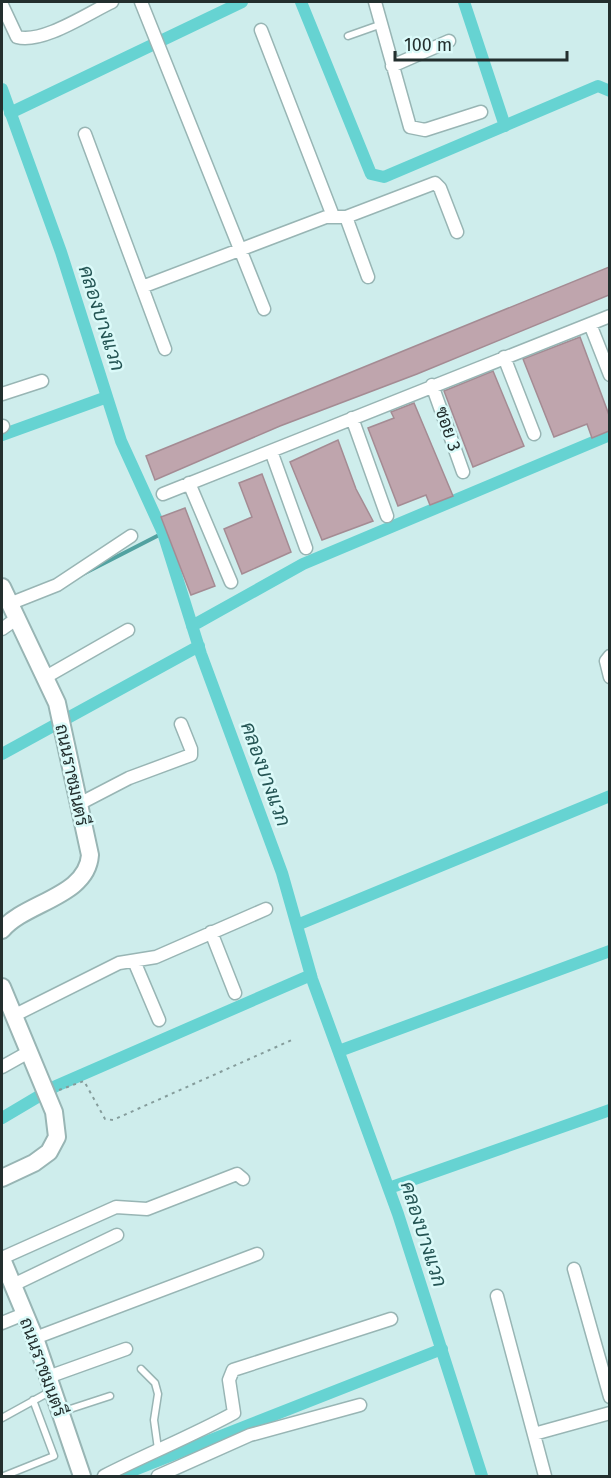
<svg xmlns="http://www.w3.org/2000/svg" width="611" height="1478" font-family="'Fira Sans',Sarabun,sans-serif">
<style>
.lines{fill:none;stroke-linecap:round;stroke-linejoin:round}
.stream{stroke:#52a2a1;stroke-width:4}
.canal{stroke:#66d3d2;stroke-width:12}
.building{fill:#bfa5ad;stroke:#a48b93;stroke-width:1.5}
.lane-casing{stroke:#98b5b4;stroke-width:9}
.street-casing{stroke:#98b5b4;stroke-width:15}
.secondary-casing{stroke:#98b5b4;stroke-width:20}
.path{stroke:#859c9b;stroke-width:2;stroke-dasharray:3 4.5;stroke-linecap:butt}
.lane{stroke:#fff;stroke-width:6}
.street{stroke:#fff;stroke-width:12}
.secondary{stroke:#fff;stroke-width:16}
.labels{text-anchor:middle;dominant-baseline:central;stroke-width:5;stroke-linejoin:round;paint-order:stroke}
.street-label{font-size:18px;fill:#232f2e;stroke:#dbfaf9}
.water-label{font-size:20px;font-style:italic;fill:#245554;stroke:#dbfaf9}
</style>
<rect width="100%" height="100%" fill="#ceedec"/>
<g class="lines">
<path class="stream" d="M81,575L163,533"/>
<path class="canal" d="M301,2L371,174L384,177L598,86L610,91
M464,2L505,126
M2,89L61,252L121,441L163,533L201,654L282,873L312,979L398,1214L482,1476
M10,113L242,2
M2,435L107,397
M192,626L303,564L610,435
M2,754L199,646
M297,925L610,796
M339,1051L610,951
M2,1118L56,1086L311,975
M389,1188L610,1110
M119,1476L442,1349"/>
</g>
<path class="building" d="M609,267V295L417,374L280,426L155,480L146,456Z
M580,337L609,415V431L592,438L587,424L554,437L523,359Z
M493,371L524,446L473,467L444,391Z
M414,403L453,496L430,505L426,495L398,506L368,428L394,418L391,412Z
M338,440L356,489L373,521L322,540L290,462Z
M262,474L291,552L242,574L224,529L252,517L239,483Z
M185,508L215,586L191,595L161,517Z"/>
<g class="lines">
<defs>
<path id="lane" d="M348,36L382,24
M141,1369L155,1383L158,1394L154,1420L158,1449
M61,1412L110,1396
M2,1418L51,1391
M4,1476L54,1456L33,1400"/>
<path id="street" d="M141,2L264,309
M375,2L410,127L425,130L481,112
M2,5L17,37C43,44 88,13 112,2
M261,30L333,216
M392,66L449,41
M85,134L165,349
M346,217L368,277
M142,287L326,217H346L435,183L440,188L457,232
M590,324L610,375
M504,357L534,434
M432,385L463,472
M2,394L42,381
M352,418L387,516
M2,427L3,426
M271,451L306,548
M189,483L231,582
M163,494L610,316
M9,604L57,585L131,536
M2,629L16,619
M610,656L606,661L610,677
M44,678L128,630
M77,805L129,778L191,755V749L181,724
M211,932L235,993
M134,961L159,1020
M13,1016L119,963L156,957L266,909
M2,1067L27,1053
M2,1258L116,1207L147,1209L237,1174L243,1179
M574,1269L610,1397
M13,1285L117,1235
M497,1296L545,1476
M2,1323L24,1314
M35,1338L257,1254
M48,1377L126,1349
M534,1434L610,1413
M104,1476C147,1454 192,1436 234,1413L229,1380L233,1370L391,1319
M158,1476L250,1435L360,1405"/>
<path id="secondary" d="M2,587L57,703L90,855C87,897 25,902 2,930
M2,987L54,1112L57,1137L49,1152L34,1163L2,1178
M2,1259L35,1338L82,1476"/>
</defs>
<use href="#lane" class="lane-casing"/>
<use href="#street" class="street-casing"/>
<use href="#secondary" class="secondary-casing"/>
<path class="path" d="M59,1090L84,1081L105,1119L113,1120L294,1039"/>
<use href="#lane" class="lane"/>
<use href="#street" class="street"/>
<use href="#secondary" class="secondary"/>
</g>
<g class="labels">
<g class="street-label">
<text transform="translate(448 429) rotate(71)">ซอย 3</text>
<text transform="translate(72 775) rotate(78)">ถนนราชมนตรี</text>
<text transform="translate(43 1367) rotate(70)">ถนนราชมนตรี</text>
</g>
<g class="water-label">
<text transform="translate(102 318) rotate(72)">คลองบางแวก</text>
<text transform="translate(266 774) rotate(70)">คลองบางแวก</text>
<text transform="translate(424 1234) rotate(72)">คลองบางแวก</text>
</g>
</g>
<rect width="611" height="1478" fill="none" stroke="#232f2e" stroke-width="6"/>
<path d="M395 51v9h172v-9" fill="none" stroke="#232f2e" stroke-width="3"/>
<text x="404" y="51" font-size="18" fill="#232f2e" stroke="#dbfaf9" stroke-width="4.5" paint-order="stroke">100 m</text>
</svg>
